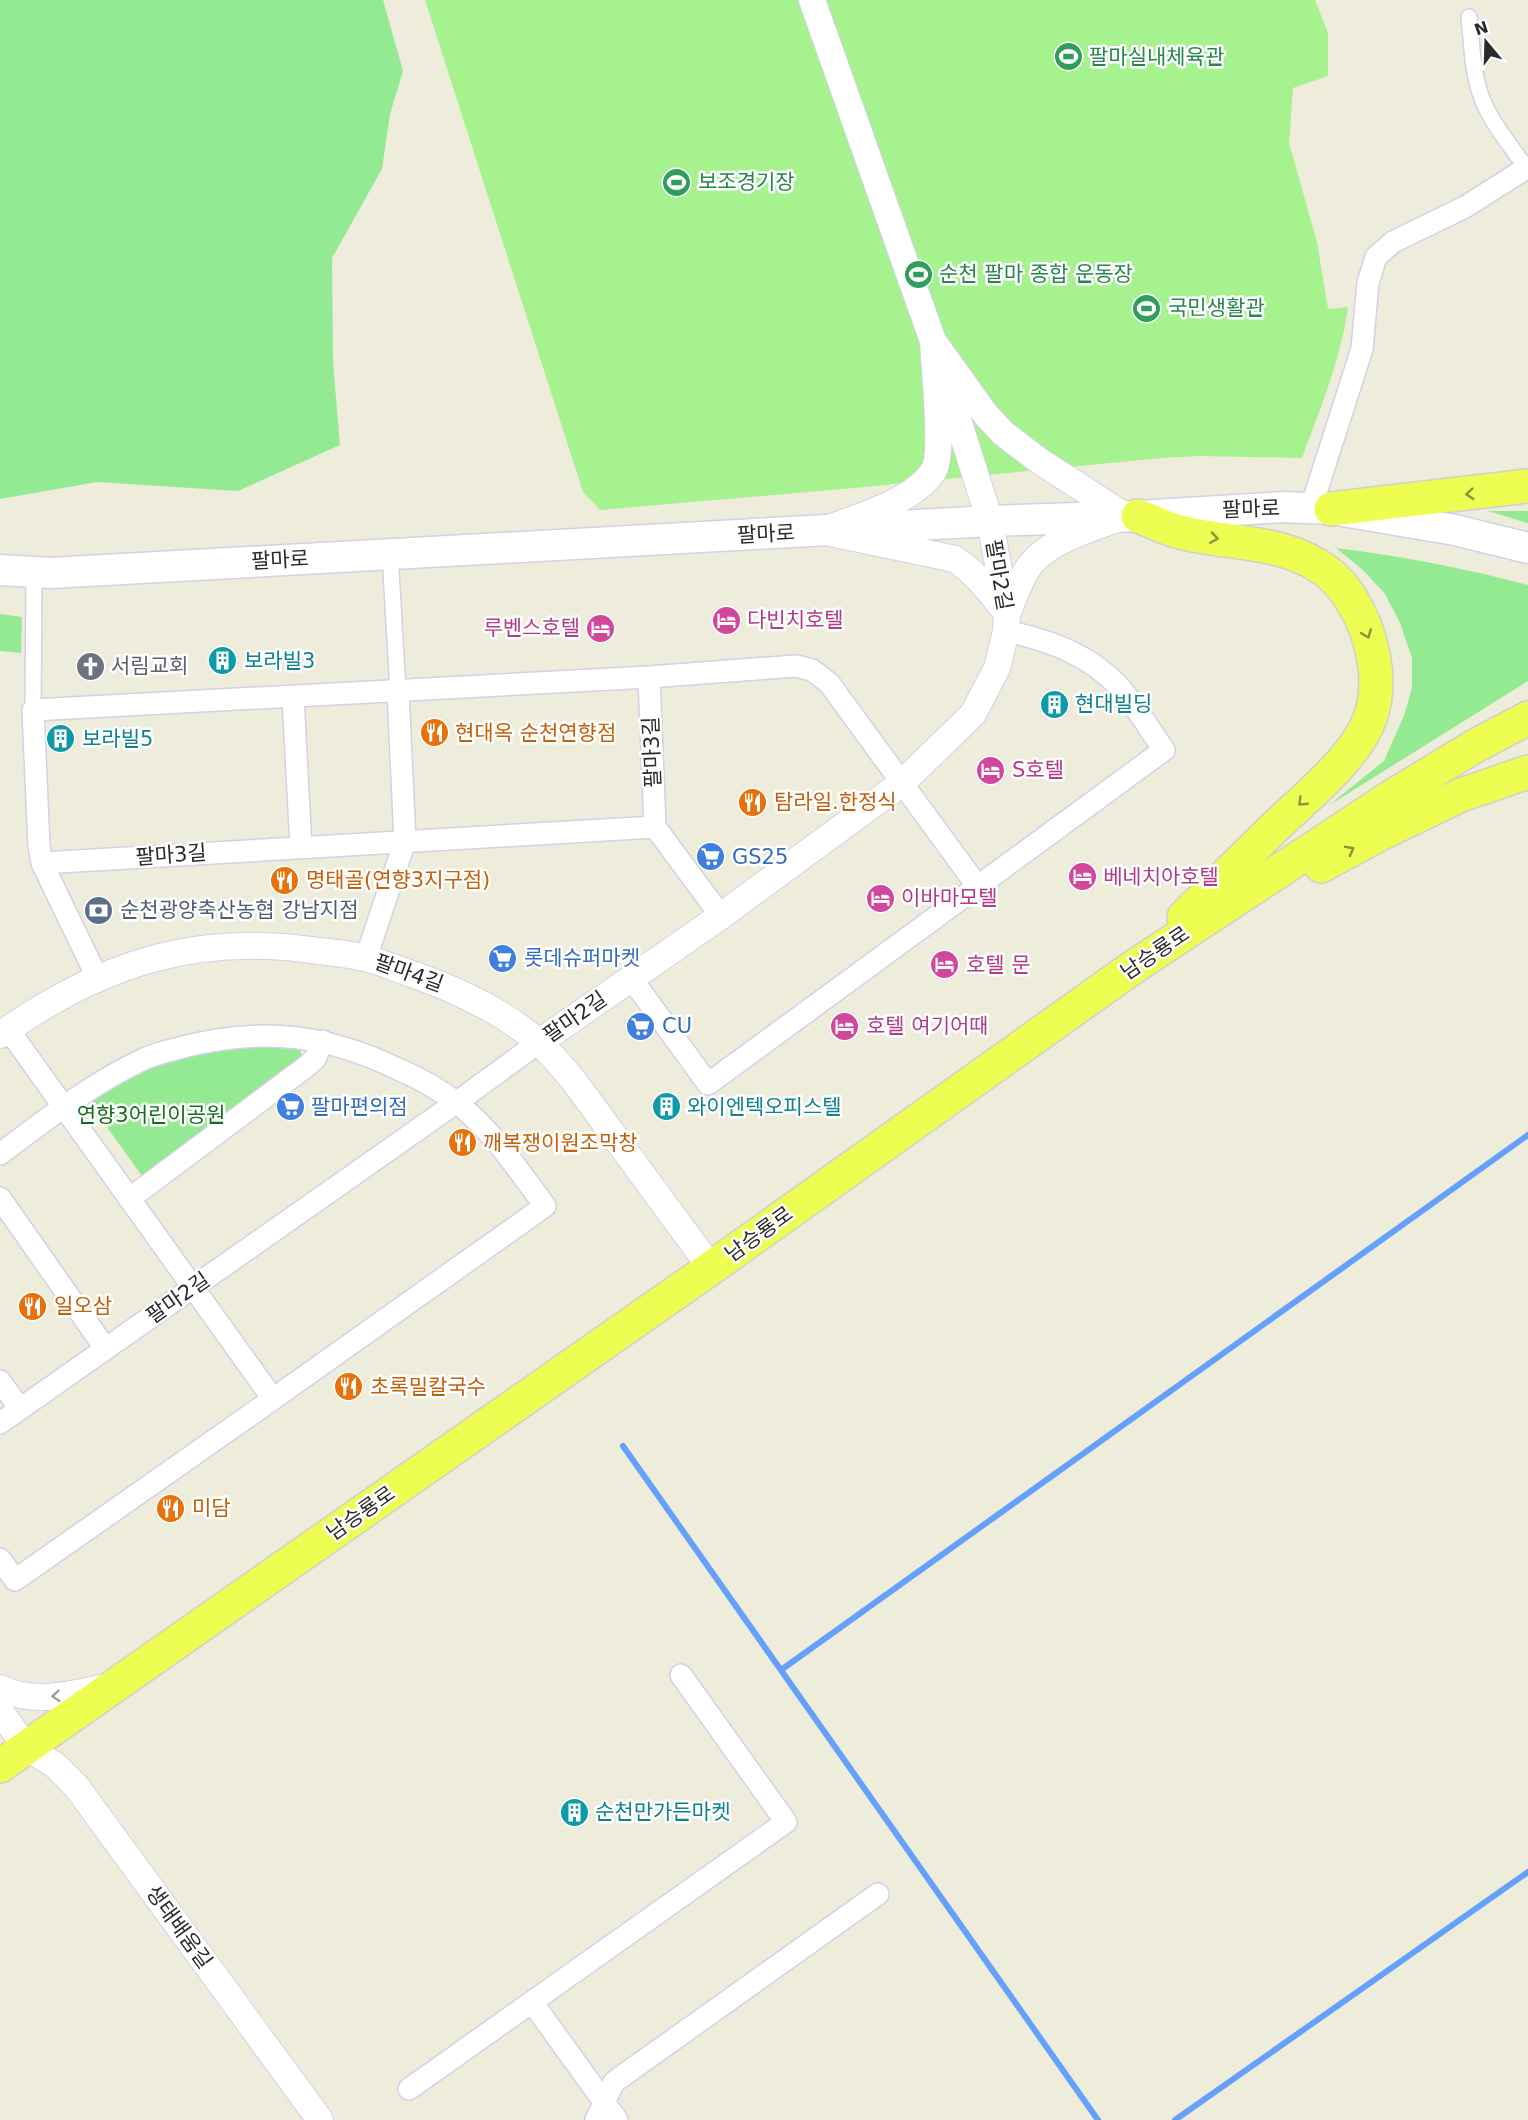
<svg xmlns="http://www.w3.org/2000/svg" width="1528" height="2120" font-family="'DejaVu Sans','Noto Sans KR',sans-serif">
<style>
.green{fill:#94ea93}
.pitch{fill:#a6f28e}
.lines{fill:none;stroke-linecap:round;stroke-linejoin:round}
.stream{stroke:#65a1fa;stroke-width:6}
.pedestrian-casing{stroke:#d3d1e5;stroke-width:18}
.minor-casing{stroke:#d3d1e5;stroke-width:24}
.tertiary-casing{stroke:#d3d1e5;stroke-width:28}
.secondary-casing{stroke:#d3d1e5;stroke-width:33}
.primary-casing{stroke:#d0d0d0;stroke-width:36}
.pedestrian{stroke:#fff;stroke-width:15}
.minor{stroke:#fff;stroke-width:21}
.tertiary{stroke:#fff;stroke-width:26}
.secondary{stroke:#fff;stroke-width:30}
.primary{stroke:#edfd51;stroke-width:33}
.oneway{stroke:#8c943e}
.oneway2{stroke:#a0a0a0}
.labels{text-anchor:middle;dominant-baseline:central;stroke-width:5;stroke-linejoin:round;paint-order:stroke}
.leisure-label{font-size:21px;fill:#27864d;stroke:#fff;text-anchor:start}
.street-label{font-size:21px;fill:#2b2b2b;stroke:#fff}
.hotel-label{font-size:21px;fill:#b23c85;stroke:#fff;text-anchor:start}
.culture-label{font-size:21px;fill:#0d838f;stroke:#fff;text-anchor:start}
.worship-label{font-size:21px;fill:#5b616d;stroke:#fff;text-anchor:start}
.food-label{font-size:21px;fill:#c56008;stroke:#fff;text-anchor:start}
.shop-label{font-size:21px;fill:#366cbe;stroke:#fff;text-anchor:start}
.service-label{font-size:21px;fill:#4e5e75;stroke:#fff;text-anchor:start}
.park-label{font-size:21px;fill:#136f1e;stroke:#fff}
</style>
<rect width="100%" height="100%" fill="#eeecdb"/>
<path class="green" d="M0,0H383L403,71L390,114L382,169L332,258L333,362L340,445L238,491L97,482L0,499Z
M1488,511H1528V523Z
M1336,548C1401,556 1464,568 1528,585V681L1328,806L1384,761L1405,713L1412,687V658L1400,623L1385,594L1364,571Z
M0,614L22,617L21,653L0,651Z
M299,1042L302,1058L142,1176L89,1102L114,1085L152,1067L190,1052Z"/>
<path class="pitch" d="M425,0H1315L1328,33V76L1293,88L1289,143L1317,242L1328,309L1348,307C1341,358 1320,410 1302,458L1200,456L1161,458L854,488L600,510L583,492Z"/>
<g class="lines">
<path class="stream" d="M623,1446L1098,2120
M781,1670L1528,1135
M1175,2120L1528,1872"/>
<defs>
<path id="pedestrian" d="M1469,17C1472,44 1472,75 1483,101C1493,125 1511,146 1526,168
M390,554L398,691
M33,710L34,572"/>
<path id="minor" d="M1311,508L1362,349L1368,283L1376,257L1393,242L1465,207L1528,167
M649,677L655,827L721,916
M293,697L301,847
M42,863L655,827
M366,958L405,841L398,691
M97,977L42,863L39,846L33,710L649,677L796,666L812,670L829,683L978,887
M631,978L708,1084L1164,750C1150,730 1137,708 1121,689C1091,655 1049,640 1006,631
M0,1154C46,1120 92,1083 144,1059C157,1053 173,1050 187,1046C265,1027 327,1035 398,1069C419,1078 439,1089 457,1103C493,1131 518,1170 545,1206L273,1399
M0,1198L105,1348
M129,1199L307,1066L315,1059L323,1041
M0,1381L20,1409
M0,1423L457,1102L538,1043
M0,1559L15,1580L273,1399L8,1029
M532,2002L617,2120
M409,2089L786,1822L681,1675
M596,2120L614,2082L878,1894"/>
<path id="tertiary" d="M933,341L986,415L1004,434L1041,462L1125,516C1096,527 1051,539 1031,564C1020,578 1014,598 1007,614C991,593 977,574 955,559L821,531C854,518 915,502 934,470C944,452 934,367 933,341Z
M0,1035C100,964 197,932 319,951C335,953 353,954 368,959C384,963 400,970 415,975C459,991 503,1011 538,1042C567,1068 589,1102 612,1133C645,1178 678,1223 711,1268
M538,1043L721,916L902,783L973,714L997,668L1006,631L1007,614L990,521L933,341L812,0
M0,1688C34,1705 71,1694 107,1687
M0,1711L26,1747L55,1765L76,1786L320,2120"/>
<path id="secondary" d="M0,570L50,573L990,521L1138,516L1283,507L1331,509L1455,530L1528,548"/>
<path id="primary" d="M1331,509L1528,486
M1138,516C1152,521 1166,529 1180,532C1226,544 1276,540 1317,565C1342,579 1356,604 1366,629C1376,658 1381,688 1370,718C1356,758 1305,798 1275,827C1244,857 1214,887 1184,917
M1321,866L1380,834L1461,795L1528,772
M0,1766L711,1268L1132,968L1391,797L1475,746L1528,718"/>
</defs>
<use href="#pedestrian" class="pedestrian-casing"/>
<use href="#minor" class="minor-casing"/>
<use href="#tertiary" class="tertiary-casing"/>
<use href="#secondary" class="secondary-casing"/>
<use href="#primary" class="primary-casing"/>
<use href="#pedestrian" class="pedestrian"/>
<use href="#minor" class="minor"/>
<use href="#tertiary" class="tertiary"/>
<use href="#secondary" class="secondary"/>
<use href="#primary" class="primary"/>
</g>
<defs><path id="oneway-chevron" d="M-2-3.5L2.5 0L-2 3.5" fill="none" stroke-width="1.6" stroke-linecap="round" stroke-linejoin="round" transform="scale(1.5)"/></defs>
<g class="oneway">
<use href="#oneway-chevron" transform="translate(1470 494) rotate(174)"/>
<use href="#oneway-chevron" transform="translate(1214 538) rotate(9)"/>
<use href="#oneway-chevron" transform="translate(1367 634) rotate(70)"/>
<use href="#oneway-chevron" transform="translate(1302 802) rotate(136)"/>
<use href="#oneway-chevron" transform="translate(1350 850) rotate(-28)"/>
</g>
<use class="oneway2" href="#oneway-chevron" transform="translate(56 1696) rotate(175)"/>
<defs>
<symbol id="stadium-disc" viewBox="-11 -11 22 22"><circle r="9.5" fill="#2e9e5b" stroke="#fff"/><path d="M0-5a6.5 5 0 1 0 0 10a6.5 5 0 1 0 0-10ZM-3.5-1.8h7v3.6h-7Z" fill="#fff"/></symbol>
<symbol id="hotel-disc" viewBox="-11 -11 22 22"><circle r="9.5" fill="#d1479c" stroke="#fff"/><path d="M-6-4.5h1.5V1H6V5H4.5V3h-9V5H-6ZM-4 0a1.8 1.8 0 1 1 3.6 0ZM.5 0V-2.5h3Q6-2.5 6 0Z" fill="#fff"/></symbol>
<symbol id="building-disc" viewBox="-11 -11 22 22"><circle r="9.5" fill="#0f9aa8" stroke="#fff"/><path d="M-4-6H4V6H1V3H-1V6H-4ZM-2.5-4.3h1.7v1.8h-1.7ZM.8-4.3h1.7v1.8H.8ZM-2.5-1h1.7V.8h-1.7ZM.8-1h1.7V.8H.8Z" fill="#fff"/></symbol>
<symbol id="church-disc" viewBox="-11 -11 22 22"><circle r="9.5" fill="#6b7280" stroke="#fff"/><path d="M-1.2-6h2.4v3.5h3.3v2.4h-3.3V6h-2.4V-.1h-3.3v-2.4h3.3Z" fill="#fff"/></symbol>
<symbol id="restaurant-disc" viewBox="-11 -11 22 22"><circle r="9.5" fill="#e8710a" stroke="#fff"/><path d="M-5-6h1v4h1v-4h1v4h1v-4h1v5L-1.5 .5V6h-2V.5L-5-1ZM5-6V6H3V1.5H1.5Q1.5-4 5-6Z" fill="#fff"/></symbol>
<symbol id="supermarket-disc" viewBox="-11 -11 22 22"><circle r="9.5" fill="#3f7fe0" stroke="#fff"/><path d="M-6-5.5h2.5l.6 2H6L4.5 2H-2.5L-4.4-4H-6ZM-1.5 3.2a1.3 1.3 0 1 0 .1 0ZM3 3.2a1.3 1.3 0 1 0 .1 0Z" fill="#fff"/></symbol>
<symbol id="bank-disc" viewBox="-11 -11 22 22"><circle r="9.5" fill="#5c6f8a" stroke="#fff"/><path d="M-6-4H6V4H-6ZM0-2.3a2.3 2.3 0 1 0 0 4.6a2.3 2.3 0 1 0 0-4.6Z" fill="#fff"/></symbol>
</defs>
<g fill-rule="evenodd">
<use href="#stadium-disc" x="1052" y="40" width="33" height="33"/>
<use href="#stadium-disc" x="660" y="166" width="33" height="33"/>
<use href="#stadium-disc" x="902" y="258" width="33" height="33"/>
<use href="#stadium-disc" x="1130" y="292" width="33" height="33"/>
<use href="#hotel-disc" x="710" y="604" width="33" height="33"/>
<use href="#hotel-disc" x="584" y="612" width="33" height="33"/>
<use href="#building-disc" x="206" y="644" width="33" height="33"/>
<use href="#church-disc" x="74" y="650" width="33" height="33"/>
<use href="#building-disc" x="1038" y="688" width="33" height="33"/>
<use href="#restaurant-disc" x="418" y="716" width="33" height="33"/>
<use href="#building-disc" x="44" y="722" width="33" height="33"/>
<use href="#hotel-disc" x="974" y="754" width="33" height="33"/>
<use href="#restaurant-disc" x="736" y="786" width="33" height="33"/>
<use href="#supermarket-disc" x="694" y="840" width="33" height="33"/>
<use href="#hotel-disc" x="1066" y="860" width="33" height="33"/>
<use href="#restaurant-disc" x="268" y="864" width="33" height="33"/>
<use href="#hotel-disc" x="864" y="882" width="33" height="33"/>
<use href="#bank-disc" x="82" y="894" width="33" height="33"/>
<use href="#supermarket-disc" x="486" y="942" width="33" height="33"/>
<use href="#hotel-disc" x="928" y="948" width="33" height="33"/>
<use href="#supermarket-disc" x="624" y="1010" width="33" height="33"/>
<use href="#hotel-disc" x="828" y="1010" width="33" height="33"/>
<use href="#supermarket-disc" x="274" y="1090" width="33" height="33"/>
<use href="#building-disc" x="650" y="1090" width="33" height="33"/>
<use href="#restaurant-disc" x="446" y="1126" width="33" height="33"/>
<use href="#restaurant-disc" x="16" y="1290" width="33" height="33"/>
<use href="#restaurant-disc" x="332" y="1370" width="33" height="33"/>
<use href="#restaurant-disc" x="154" y="1492" width="33" height="33"/>
<use href="#building-disc" x="558" y="1796" width="33" height="33"/>
</g>
<g class="labels">
<g class="leisure-label">
<text x="1089" y="57">팔마실내체육관</text>
<text x="698" y="182">보조경기장</text>
<text x="939" y="274">순천 팔마 종합 운동장</text>
<text x="1168" y="308">국민생활관</text>
</g>
<g class="street-label">
<text transform="translate(1251 509) rotate(-2)">팔마로</text>
<text transform="translate(766 534) rotate(-3)">팔마로</text>
<text transform="translate(280 560) rotate(-3)">팔마로</text>
<text transform="translate(999 575) rotate(80)">팔마2길</text>
<text transform="translate(652 752) rotate(-92)">팔마3길</text>
<text transform="translate(171 855) rotate(-4)">팔마3길</text>
<text transform="translate(1155 953) rotate(-34)">남승룡로</text>
<text transform="translate(409 973) rotate(20)">팔마4길</text>
<text transform="translate(575 1017) rotate(-35)">팔마2길</text>
<text transform="translate(759 1234) rotate(-36)">남승룡로</text>
<text transform="translate(178 1298) rotate(-35)">팔마2길</text>
<text transform="translate(361 1513) rotate(-35)">남승룡로</text>
<text transform="translate(179 1927) rotate(54)">생태배움길</text>
</g>
<g class="hotel-label">
<text x="747" y="620">다빈치호텔</text>
<text x="580" y="628" text-anchor="end">루벤스호텔</text>
<text x="1012" y="770">S호텔</text>
<text x="1103" y="877">베네치아호텔</text>
<text x="901" y="898">이바마모텔</text>
<text x="966" y="965">호텔 문</text>
<text x="866" y="1026">호텔 여기어때</text>
</g>
<g class="culture-label">
<text x="244" y="661">보라빌3</text>
<text x="1075" y="704">현대빌딩</text>
<text x="82" y="739">보라빌5</text>
<text x="687" y="1107">와이엔텍오피스텔</text>
<text x="595" y="1812">순천만가든마켓</text>
</g>
<g class="worship-label">
<text x="111" y="666">서림교회</text>
</g>
<g class="food-label">
<text x="455" y="733">현대옥 순천연향점</text>
<text x="774" y="802">탐라일.한정식</text>
<text x="306" y="880">명태골(연향3지구점)</text>
<text x="483" y="1143">깨복쟁이원조막창</text>
<text x="54" y="1306">일오삼</text>
<text x="370" y="1387">초록밀칼국수</text>
<text x="192" y="1508">미담</text>
</g>
<g class="shop-label">
<text x="732" y="857">GS25</text>
<text x="524" y="958">롯데슈퍼마켓</text>
<text x="662" y="1026">CU</text>
<text x="311" y="1107">팔마편의점</text>
</g>
<g class="service-label">
<text x="120" y="910">순천광양축산농협 강남지점</text>
</g>
<g class="park-label">
<text x="151" y="1115">연향3어린이공원</text>
</g>
</g>
<g transform="translate(1486 42) rotate(341)" stroke="#ffffff" stroke-width="4.5" paint-order="stroke">
<path d="M0-4.5L10 22L0 15L-10 22Z" fill="#2b2b2b"/>
<text y="-9" font-size="16" font-weight="bold" text-anchor="middle" fill="#2b2b2b">N</text>
</g>
</svg>
